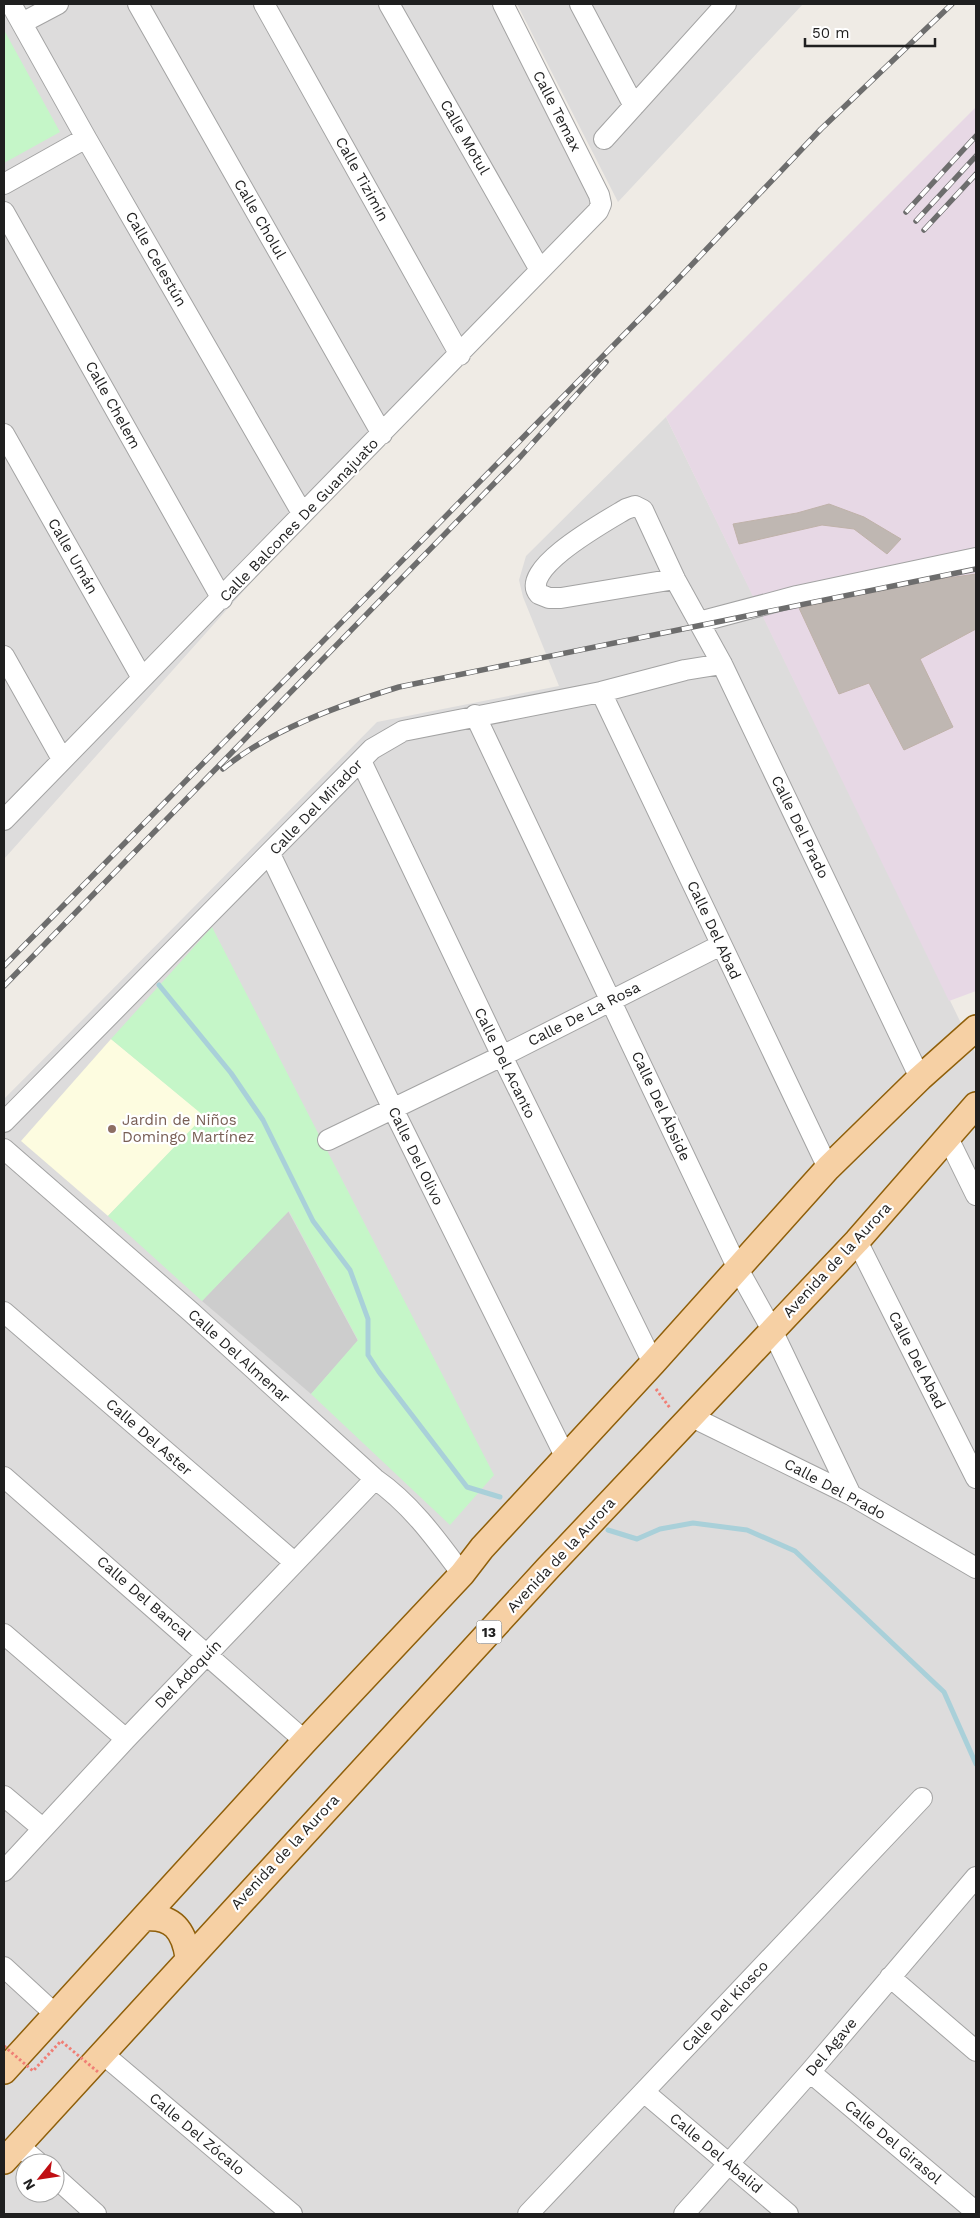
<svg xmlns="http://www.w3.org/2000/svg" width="980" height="2218" font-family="'Work Sans',sans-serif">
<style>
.residential{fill:#dddcdc;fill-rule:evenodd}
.industrial{fill:#e7d8e5}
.education{fill:#fdfce0}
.religious{fill:#cdcdcd}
.park{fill:#c5f6c8}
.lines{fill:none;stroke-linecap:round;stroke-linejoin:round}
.stream{stroke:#a9d0d9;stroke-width:5}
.building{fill:#bfb7b2;stroke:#bfb2a9}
.minor-casing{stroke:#a3a3a3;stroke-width:22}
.major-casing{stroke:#8f5f0a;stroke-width:28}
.path{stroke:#f07e75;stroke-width:3;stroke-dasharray:2.5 2.5;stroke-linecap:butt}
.minor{stroke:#fff;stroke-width:20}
.major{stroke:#f6d0a4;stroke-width:25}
.rail-casing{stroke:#6d6d6d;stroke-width:5.5}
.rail{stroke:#fff;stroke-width:4;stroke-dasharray:11;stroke-linecap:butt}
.path-bridge{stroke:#f07e75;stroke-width:3;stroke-dasharray:2.5 2.5;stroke-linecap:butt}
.education-dot{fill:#8d6e63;stroke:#fff;stroke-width:2}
.labels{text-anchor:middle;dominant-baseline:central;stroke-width:4.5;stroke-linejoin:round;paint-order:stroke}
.shield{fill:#fff;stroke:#626262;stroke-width:1}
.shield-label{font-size:14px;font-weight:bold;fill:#1f1f1f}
.street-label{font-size:15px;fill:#1f1f1f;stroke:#fff}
.education-label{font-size:15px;fill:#785e54;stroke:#fff;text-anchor:start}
</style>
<rect width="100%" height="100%" fill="#efebe5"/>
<path class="residential" d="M4,4H491L591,202L4,859Z
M517,4H803L618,202Z
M666,417L976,1054V2214H4V1099L377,722L559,686L523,597L519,580L526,556ZM25,2163H55V2193H25Z"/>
<path class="industrial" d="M976,107V991L949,1001L666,417Z"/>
<path class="education" d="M111,1039L205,1116L108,1216L21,1141Z"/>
<path class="religious" d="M288,1211L358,1341L311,1394L202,1301Z"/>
<path class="park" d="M4,30L60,132L4,163Z
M212,927L494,1475L450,1525L311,1394L358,1340L289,1211L202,1301L108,1216L204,1116L111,1039Z"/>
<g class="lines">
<path class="stream" d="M159,985L231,1073L263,1120L313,1221L350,1270L368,1319V1355L379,1372L467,1487L500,1497
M608,1530L637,1539L660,1529L693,1523L747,1530L795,1551L944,1692L976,1764"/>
</g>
<path class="building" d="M829,504L864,517L901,539L887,554L854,529L822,525L739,544L733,524L797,513Z
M976,574V629L920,659L953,727L904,750L869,683L839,694L799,608L927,581Z"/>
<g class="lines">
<defs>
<path id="minor" d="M11,4L86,138L302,513
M138,4L382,434
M264,4L460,355
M389,4L540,270
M580,4L634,106
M22,23L58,4
M604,139L726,4
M4,184L86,138
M4,212L222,599
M4,434L142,678
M675,579L561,598H549L539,594C518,569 608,520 626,509L635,506L643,510L675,579L722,664L920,1078
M699,622L797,596L976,558
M4,656L62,759
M601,692L828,1168
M475,715L738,1269L772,1330L851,1495
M361,761L502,1056L653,1363
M4,820L598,211L601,204L599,195L503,4
M270,854L392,1107L565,1456
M4,1122L372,749L403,731L601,692L685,670L722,664
M947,1136L976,1195
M328,1140L502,1056L721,945
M4,1149L191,1312L375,1479C411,1504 436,1539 462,1574
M857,1241L976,1478
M4,1312L294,1562
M690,1416L851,1495L976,1568
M4,1477L305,1741
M4,1634L126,1739
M4,1796L42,1828
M4,1871L126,1739L375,1479
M4,1967L55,2014
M890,1977L976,2051
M103,2054L292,2214
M810,2072L976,2212
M644,2092L788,2214
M18,2145L39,2163
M55,2177L96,2214
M528,2214L922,1798
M684,2214L810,2072L976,1877"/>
<path id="major" d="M144,1918C173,1915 184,1931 188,1957
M4,2071L305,1741L462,1574L482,1548L653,1363L828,1168L920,1078L976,1028
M4,2161L548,1568L857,1241L976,1105"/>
</defs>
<use href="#minor" class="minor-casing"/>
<use href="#major" class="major-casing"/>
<path class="path" d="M656,1389L670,1408"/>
<use href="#minor" class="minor"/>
<use href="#major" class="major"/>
<defs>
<path id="rail" d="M906,212L976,136
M916,221L976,156
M924,230L976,174
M223,769C270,730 340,705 399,687L976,569
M4,966L661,297L821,129L952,4
M4,986L521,456L606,362"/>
</defs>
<use href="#rail" class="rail-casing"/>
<use href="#rail" class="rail"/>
<path class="path-bridge" d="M4,2046L33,2071L61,2041L98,2072"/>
</g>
<circle class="education-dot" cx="112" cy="1129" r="5"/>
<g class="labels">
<rect class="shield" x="476.5" y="1620.5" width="25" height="23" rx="4"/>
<g class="shield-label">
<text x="489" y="1632">13</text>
</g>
<g class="street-label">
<text transform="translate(557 111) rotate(63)">Calle Temax</text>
<text transform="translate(465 137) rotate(60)">Calle Motul</text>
<text transform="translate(362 179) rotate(61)">Calle Tizimín</text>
<text transform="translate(260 219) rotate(60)">Calle Cholul</text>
<text transform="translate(156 259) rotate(60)">Calle Celestún</text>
<text transform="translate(113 405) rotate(61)">Calle Chelem</text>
<text transform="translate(299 520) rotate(-46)">Calle Balcones De Guanajuato</text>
<text transform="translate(73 556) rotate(60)">Calle Umán</text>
<text transform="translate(316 807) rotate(-46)">Calle Del Mirador</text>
<text transform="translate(800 827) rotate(64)">Calle Del Prado</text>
<text transform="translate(714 930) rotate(65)">Calle Del Abad</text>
<text transform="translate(584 1014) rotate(-27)">Calle De La Rosa</text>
<text transform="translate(505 1063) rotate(64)">Calle Del Acanto</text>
<text transform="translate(661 1106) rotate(65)">Calle Del Ábside</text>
<text transform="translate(416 1156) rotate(64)">Calle Del Olivo</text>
<text transform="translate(837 1260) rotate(-47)">Avenida de la Aurora</text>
<text transform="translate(239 1356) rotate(42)">Calle Del Almenar</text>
<text transform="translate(917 1360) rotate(63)">Calle Del Abad</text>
<text transform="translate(149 1437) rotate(41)">Calle Del Aster</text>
<text transform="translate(835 1489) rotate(28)">Calle Del Prado</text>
<text transform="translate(561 1555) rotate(-47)">Avenida de la Aurora</text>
<text transform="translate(144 1598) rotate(41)">Calle Del Bancal</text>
<text transform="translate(188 1674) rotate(-46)">Del Adoquín</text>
<text transform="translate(285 1852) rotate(-47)">Avenida de la Aurora</text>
<text transform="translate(725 2006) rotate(-47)">Calle Del Kiosco</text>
<text transform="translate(831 2047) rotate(-50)">Del Agave</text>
<text transform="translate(197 2134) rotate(40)">Calle Del Zócalo</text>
<text transform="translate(893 2142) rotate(40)">Calle Del Girasol</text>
<text transform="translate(716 2153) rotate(40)">Calle Del Abalid</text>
</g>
<g class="education-label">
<text x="122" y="1120">Jardin de Niños<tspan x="122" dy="17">Domingo Martínez</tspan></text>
</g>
</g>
<rect width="980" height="2218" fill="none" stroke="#1f1f1f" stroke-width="10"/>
<g transform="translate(40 2178) rotate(240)"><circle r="24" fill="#ffffff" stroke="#a5a5a5"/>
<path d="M0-4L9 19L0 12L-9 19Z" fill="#c00e13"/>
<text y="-8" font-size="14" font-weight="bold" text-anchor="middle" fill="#1f1f1f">N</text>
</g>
<path d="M805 38v8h130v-8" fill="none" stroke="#1f1f1f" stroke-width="2.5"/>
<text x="812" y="38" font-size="15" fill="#1f1f1f" stroke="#ffffff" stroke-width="4" paint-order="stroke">50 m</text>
</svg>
